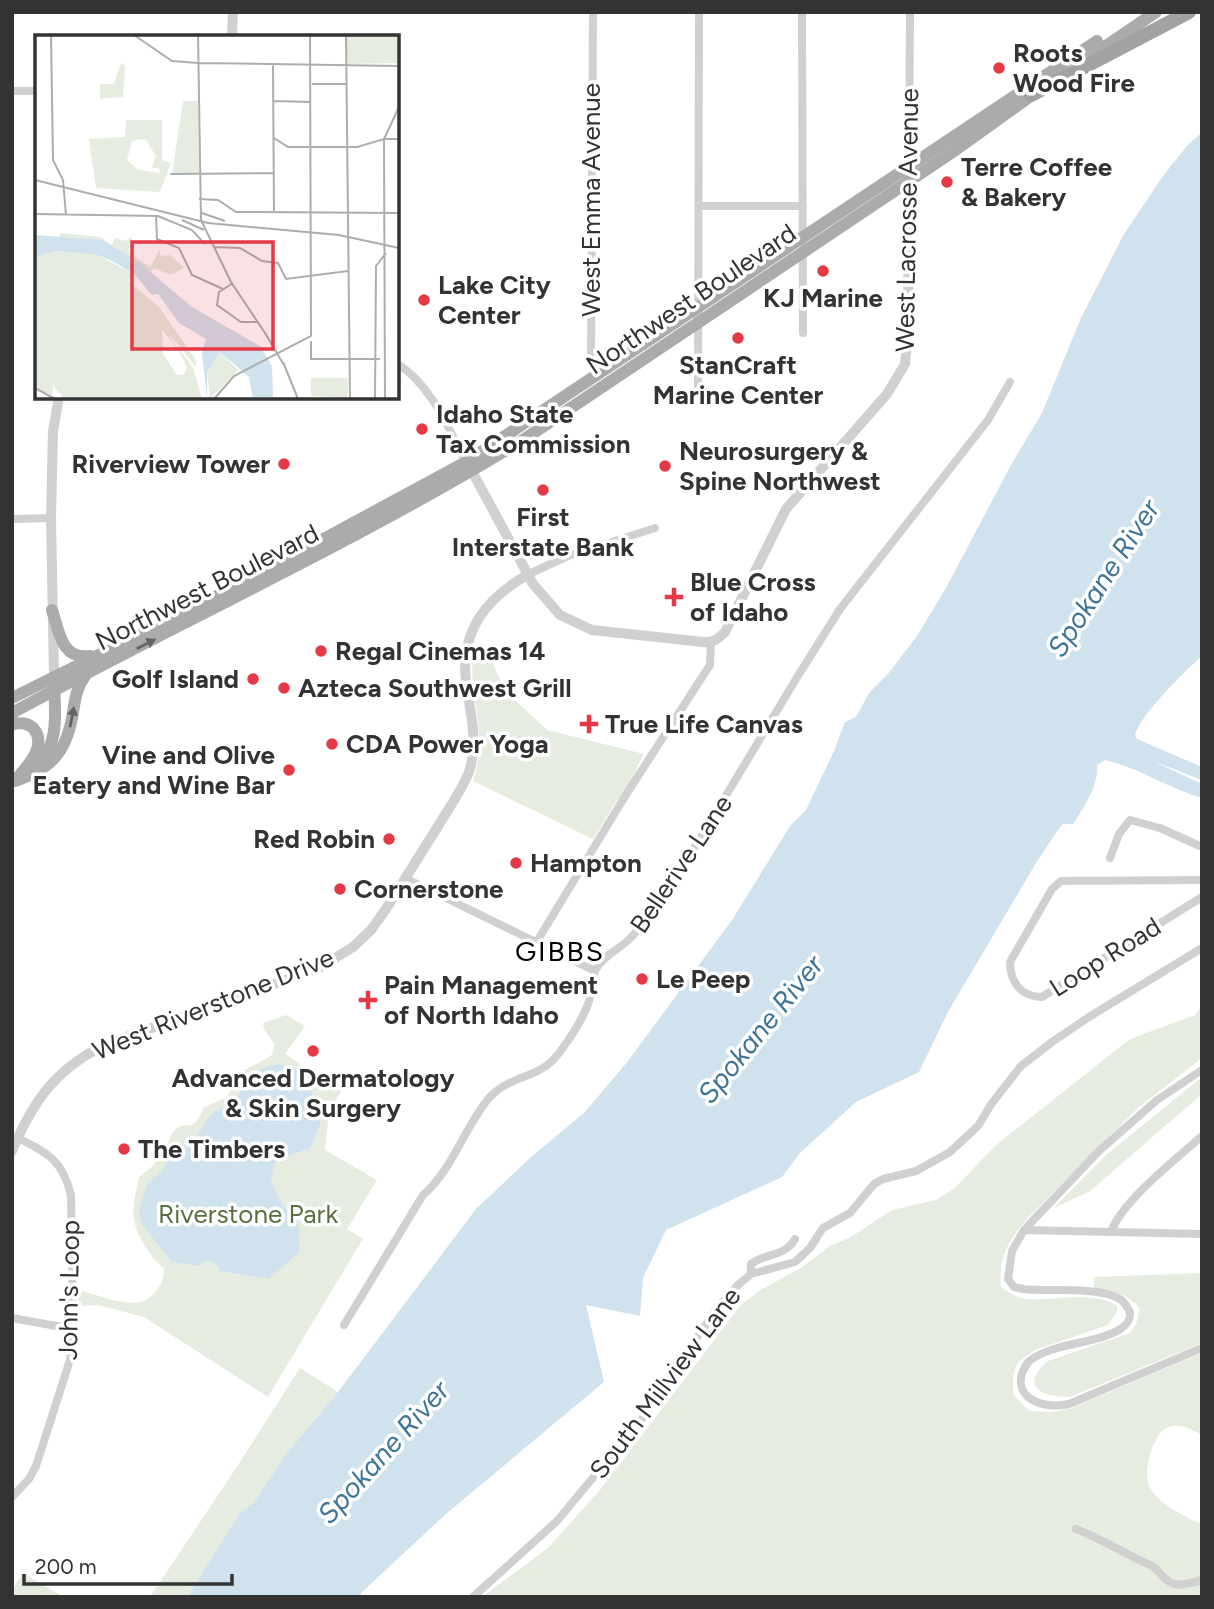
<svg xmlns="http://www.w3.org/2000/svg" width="1214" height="1609" font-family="Figtree,sans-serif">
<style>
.green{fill:#e6ecdf}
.water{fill:#cfe2ee}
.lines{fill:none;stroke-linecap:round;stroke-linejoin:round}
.minor{stroke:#d0d0d0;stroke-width:8}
.tertiary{stroke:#d0d0d0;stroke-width:10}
.primary{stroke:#ababab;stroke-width:12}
.trunk{stroke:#a2a2a2;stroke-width:14}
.oneway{fill:#636363}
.poi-dot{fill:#e63946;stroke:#fff;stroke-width:2.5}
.labels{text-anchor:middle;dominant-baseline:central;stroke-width:7;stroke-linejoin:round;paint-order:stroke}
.poi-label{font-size:26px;font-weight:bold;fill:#333;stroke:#fff;text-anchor:start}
.street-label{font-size:26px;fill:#333;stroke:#fff}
.park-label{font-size:26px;fill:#56703f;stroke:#fff}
.water-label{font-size:28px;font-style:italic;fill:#3f7597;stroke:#fff}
.neighbourhood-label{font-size:28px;letter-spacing:2px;fill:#000;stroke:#fff}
.inset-road{fill:none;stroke:#adadad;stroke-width:2}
.view{fill:#e63946;fill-opacity:0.15;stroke:#e63946;stroke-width:3.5}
.inset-edge{fill:none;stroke:#333;stroke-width:3.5}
</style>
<rect width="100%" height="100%" fill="#fff"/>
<path class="green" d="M474,648L487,651L505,691L547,730L644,754L623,795L617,800L593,839L473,781C490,731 466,695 474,648Z
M1202,1004V1058L1139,1107L1027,1219C1008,1240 998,1259 1001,1287C1008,1292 1017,1298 1026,1299C1050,1301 1098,1290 1117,1306V1312L1108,1325L1035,1350L1018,1362L1013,1375V1394L1029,1411L1051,1412L1069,1409L1202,1353V1435C1173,1418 1159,1424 1150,1455C1147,1467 1144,1480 1152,1491C1162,1506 1186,1517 1202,1524V1597H482L548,1548L600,1490L741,1305L760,1290L801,1268L830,1246L851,1237L892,1210L936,1200L955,1188L995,1146L1130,1039L1195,1015Z
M286,1015L305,1026L285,1054L341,1091L329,1113L325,1150L377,1180L347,1229L363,1239L268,1397L144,1317L98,1305L78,1306V1290C95,1294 116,1303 133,1303C151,1303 164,1286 164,1269C159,1263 153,1259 149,1252C128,1221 132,1211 139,1177C149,1170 157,1162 164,1152C168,1146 169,1136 174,1131C185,1118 194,1136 203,1108L227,1097L241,1072L271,1056L275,1045L264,1029L263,1023Z
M1202,1077V1094L1090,1191L1054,1208L1105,1156Z
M1202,1273V1343L1070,1397C1042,1397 1018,1387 1048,1361L1130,1333L1136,1324L1140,1308C1126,1294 1114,1290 1094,1288V1277Z
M300,1368L338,1392L287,1453L254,1502L239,1514L187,1597H150L240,1462Z
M23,1573L64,1597H12V1590Z"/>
<path class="water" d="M1202,132V656C1186,670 1139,716 1135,735L1137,739L1202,767V780L1153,761L1202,784V798C1168,788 1139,768 1105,760L1097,765C1099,785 1084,807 1073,824H1063L1060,827L1036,863L948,1012L919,1072L856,1102L800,1153L782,1177L666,1230L643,1278L640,1316L586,1305L604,1382L447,1513L361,1593L360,1597H187L239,1514L254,1502L287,1453L338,1392L476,1209L530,1158L585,1112L628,1061L732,920L790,826L806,810L834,751L845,722L856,717L869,693L888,674L917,636L946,588L1011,465L1042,413L1081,318L1124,234L1163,176L1186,147Z
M279,1064L300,1071L318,1103L320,1113V1125L310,1148L279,1159L274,1164L271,1182L283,1205L298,1221L300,1251L269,1279L220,1271L217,1265L211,1261L203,1262L200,1266L172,1262L143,1226L139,1212L147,1184L162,1171L167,1162L180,1154L183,1149L179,1144L180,1142L186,1146C202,1135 199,1130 210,1116C216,1108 226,1108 233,1101C252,1082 244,1070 279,1064Z"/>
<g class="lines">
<path class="minor" d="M593,12L591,359L597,377
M802,12L803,333
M12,91H37
M909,167L910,12
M700,206H803
M397,364C430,383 449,429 466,462
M698,403L699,12
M12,519L51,518
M529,574L568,556L655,528
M1110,858L1119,834L1130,820L1160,828L1202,847
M405,878L595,971
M1202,880L1061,881L1052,889L1010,962C1010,982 1021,997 1042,997L1202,897
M536,943L627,793L710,665L711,643
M1202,1070L1157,1100L1099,1151L1024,1230L1012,1251L1008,1279L1014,1287L1023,1289C1049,1292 1099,1286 1120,1299C1125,1302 1127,1307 1130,1312C1131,1320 1127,1325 1119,1330C1092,1345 1055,1342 1029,1361C1005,1393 1038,1411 1069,1404L1202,1348
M1024,1230L1202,1234
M1111,1232C1122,1201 1176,1159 1202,1136
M751,1274V1264C765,1253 785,1257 795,1239
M12,1318L73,1329
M344,1325L423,1195C453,1169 464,1128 489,1098C509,1076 536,1078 553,1060C565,1047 584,1018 589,1001C593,990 591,979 596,969C605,953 624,948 635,933L698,842L796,679L840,609L988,420L1010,382
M12,1497L29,1479L36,1466L70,1360L73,1329L71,1195C63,1161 48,1153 18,1138
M1076,1529C1102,1539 1125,1554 1150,1565C1160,1569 1163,1582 1175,1584C1184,1586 1193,1582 1202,1580
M473,1597L557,1521L645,1415L717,1308L738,1285L751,1274L795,1262L810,1248L823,1228L850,1213L874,1184L883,1179L916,1171L950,1152L978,1126L992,1103L1021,1066L1052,1042L1089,1017L1202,948"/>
<path class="tertiary" d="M232,37L233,12
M468,464L533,584L560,615L592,630L703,642C713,643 718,639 725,632L786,509L887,394L905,364L908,332L909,174
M54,676L51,518L53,431L59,397
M12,1151C33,1101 55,1070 104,1045L319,968L353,947L371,930L386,909C404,880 422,852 440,823C450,806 462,790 469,772C479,741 470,713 466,682C460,631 486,598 529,574"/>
<path class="primary" d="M1081,63L1156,12
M52,610C59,631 61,660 90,656
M12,698L233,588L466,462L1097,41
M12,713C183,620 360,540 526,438L957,149L1039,90
M12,724C20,723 28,722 34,729C48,747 25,768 15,781
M37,765C60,745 55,711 54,683
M15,781C49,769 65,755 72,718C75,703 75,689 85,676"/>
<path class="trunk" d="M1031,95L1189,12"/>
</g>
<defs><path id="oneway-solid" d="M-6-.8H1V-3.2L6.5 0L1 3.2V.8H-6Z" transform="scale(1.75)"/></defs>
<g class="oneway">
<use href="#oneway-solid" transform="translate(146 644) rotate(-27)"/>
<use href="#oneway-solid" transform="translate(72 717) rotate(-79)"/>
</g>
<g class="poi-dot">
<circle cx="999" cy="68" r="7"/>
<circle cx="947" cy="182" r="7"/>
<circle cx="823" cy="271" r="7"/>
<circle cx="424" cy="300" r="7"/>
<circle cx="738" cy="338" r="7"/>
<circle cx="422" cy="429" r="7"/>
<circle cx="284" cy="464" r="7"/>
<circle cx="665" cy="466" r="7"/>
<circle cx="543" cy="490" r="7"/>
<path d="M670.5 586.5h7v7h7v7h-7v7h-7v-7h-7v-7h7z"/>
<circle cx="321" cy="651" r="7"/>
<circle cx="253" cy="679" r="7"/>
<circle cx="284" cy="688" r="7"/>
<path d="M585.5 713.5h7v7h7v7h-7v7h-7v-7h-7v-7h7z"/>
<circle cx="332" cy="744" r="7"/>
<circle cx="289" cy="770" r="7"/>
<circle cx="389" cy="839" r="7"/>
<circle cx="516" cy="863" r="7"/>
<circle cx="340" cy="889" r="7"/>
<circle cx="642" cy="979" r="7"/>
<path d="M364.5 989.5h7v7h7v7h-7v7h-7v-7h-7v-7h7z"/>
<circle cx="313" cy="1051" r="7"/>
<circle cx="124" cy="1149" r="7"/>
</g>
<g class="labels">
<g class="poi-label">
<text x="1013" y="53">Roots<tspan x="1013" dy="30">Wood Fire</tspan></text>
<text x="961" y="167">Terre Coffee<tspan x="961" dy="30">&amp; Bakery</tspan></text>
<text x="438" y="285">Lake City<tspan x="438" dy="30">Center</tspan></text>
<text x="823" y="298" text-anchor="middle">KJ Marine</text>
<text x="738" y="365" text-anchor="middle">StanCraft<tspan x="738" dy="30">Marine Center</tspan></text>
<text x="436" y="414">Idaho State<tspan x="436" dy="30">Tax Commission</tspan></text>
<text x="679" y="451">Neurosurgery &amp;<tspan x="679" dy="30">Spine Northwest</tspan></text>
<text x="270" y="464" text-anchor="end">Riverview Tower</text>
<text x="543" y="517" text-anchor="middle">First<tspan x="543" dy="30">Interstate Bank</tspan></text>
<text x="690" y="582">Blue Cross<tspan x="690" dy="30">of Idaho</tspan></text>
<text x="335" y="651">Regal Cinemas 14</text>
<text x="239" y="679" text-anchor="end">Golf Island</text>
<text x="298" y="688">Azteca Southwest Grill</text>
<text x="605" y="724">True Life Canvas</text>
<text x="346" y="744">CDA Power Yoga</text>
<text x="275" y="755" text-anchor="end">Vine and Olive<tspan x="275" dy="30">Eatery and Wine Bar</tspan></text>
<text x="375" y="839" text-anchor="end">Red Robin</text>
<text x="530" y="863">Hampton</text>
<text x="354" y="889">Cornerstone</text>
<text x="656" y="979">Le Peep</text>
<text x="384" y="985">Pain Management<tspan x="384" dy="30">of North Idaho</tspan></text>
<text x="313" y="1078" text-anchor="middle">Advanced Dermatology<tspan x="313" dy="30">&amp; Skin Surgery</tspan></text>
<text x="138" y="1149">The Timbers</text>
</g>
<g class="street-label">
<text transform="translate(591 200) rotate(-90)">West Emma Avenue</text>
<text transform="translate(907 220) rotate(-89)">West Lacrosse Avenue</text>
<text transform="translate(691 299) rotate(-34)">Northwest Boulevard</text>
<text transform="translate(207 587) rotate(-27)">Northwest Boulevard</text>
<text transform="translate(681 864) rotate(-56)">Bellerive Lane</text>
<text transform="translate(1105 957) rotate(-32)">Loop Road</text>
<text transform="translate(213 1004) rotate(-22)">West Riverstone Drive</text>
<text transform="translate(69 1290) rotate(-89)">John's Loop</text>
<text transform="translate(665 1383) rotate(-53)">South Millview Lane</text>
</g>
<g class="park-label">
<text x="248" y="1214">Riverstone Park</text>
</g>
<g class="water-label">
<text transform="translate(1103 578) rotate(-57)">Spokane River</text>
<text transform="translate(760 1029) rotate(-51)">Spokane River</text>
<text transform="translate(383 1452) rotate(-48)">Spokane River</text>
</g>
<g class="neighbourhood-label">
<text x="560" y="951">GIBBS</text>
</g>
</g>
<g transform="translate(35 35)">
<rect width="364" height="364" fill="#fff"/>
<path d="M311,0H362L364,28L312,29ZM86,28L90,31L88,62L65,64V49H79ZM148,66H163L164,138L137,139ZM91,85H127V125L136,128L125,157L61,153L54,104L90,102ZM103,104L111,105L121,121L117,133H124L125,138L103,135L92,125L97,107ZM25,198L66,202L77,210L80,203L91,206L96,202L100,209L98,213L94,206V218L115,232L125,214V221L135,220L149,233L135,240L119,233L116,237L71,206L25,202ZM21,216L62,220L99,239L94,247L124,272L161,325V333L143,309L133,300L158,332L167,364H29L18,350L17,361L0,352V222ZM127,295L143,314L152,333L148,340H142L128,319ZM185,317L203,335L175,364L172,338ZM276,343H313V364L276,361Z" fill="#e6ecdf" fill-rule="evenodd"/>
<path d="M0,200L68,205L105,228L157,272L225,311L237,331L238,364H218L214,342L185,317L172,338V364L167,318L171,304L144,288L123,259L117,260L99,239L79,227L62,220L21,216L0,222Z" fill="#cfe2ee"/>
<path class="inset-road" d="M16,0L18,125L28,145L31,180M99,0L137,26L163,28M163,0L166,185L196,247L232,301M311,0L315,364M163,28L364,31M238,29L239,178M277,49H311M239,66L275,67M364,72L349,104H364M239,103L253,112H276M276,112H322L349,104L350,364M135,139L239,138M0,145L173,188L304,200L364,213M164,164L183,165L201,177L364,178M167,178L190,186M0,179L123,181L157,195L170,209M121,180L122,204L144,213L157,240L188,254M147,185L169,195M179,212L205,213L227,226L243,228L251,244L313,236M198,248L184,257L182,270L206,287H223M230,298L249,330M276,306V324H313M313,324H345M248,327L263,364M0,353L20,364M179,364L199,341L276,301L275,0M340,364L341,231L351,218"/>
<path class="view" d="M97,207H238V314H97Z"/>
<rect width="364" height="364" class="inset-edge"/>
</g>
<rect width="1214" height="1609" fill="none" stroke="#333333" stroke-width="28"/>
<path d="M24 1574v10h208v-10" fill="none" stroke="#333333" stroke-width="3.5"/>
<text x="35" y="1574" font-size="21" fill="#333333" stroke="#ffffff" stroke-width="5" paint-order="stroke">200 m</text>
</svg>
